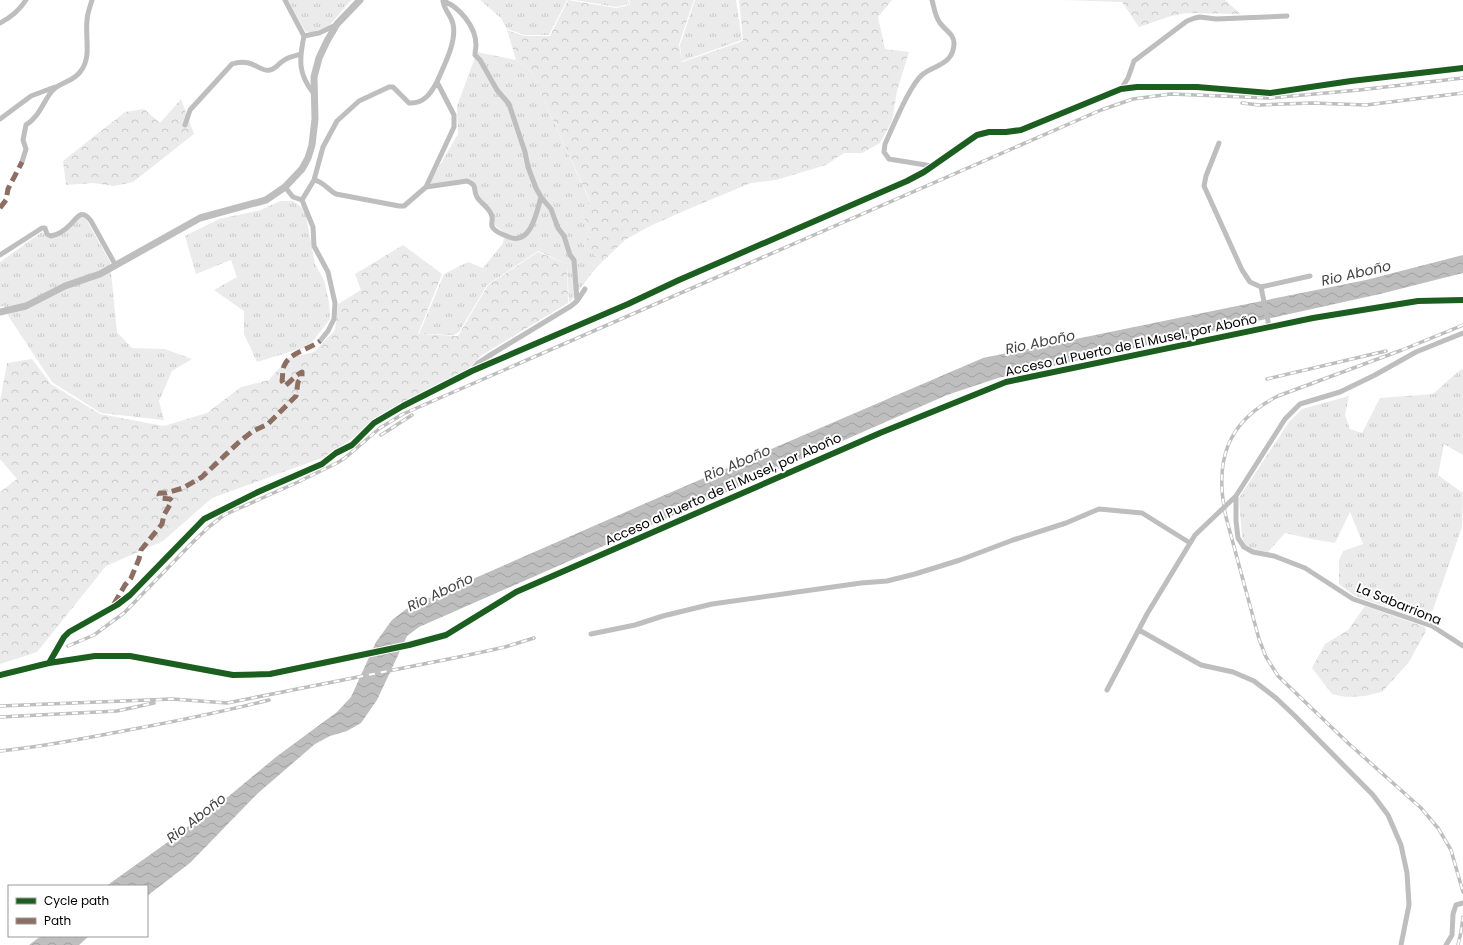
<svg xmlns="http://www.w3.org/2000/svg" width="1463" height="945" font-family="Poppins,sans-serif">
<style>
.grass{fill:url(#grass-tufts)}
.forest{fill:url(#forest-crowns)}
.water{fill:url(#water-waves)}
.pier{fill:#fff}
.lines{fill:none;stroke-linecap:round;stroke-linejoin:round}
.minor{stroke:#bebebe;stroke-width:5}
.tertiary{stroke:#bebebe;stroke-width:7}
.rail-casing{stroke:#bebebe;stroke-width:3.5}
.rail{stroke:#fff;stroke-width:2;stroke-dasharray:6;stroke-linecap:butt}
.quiet{stroke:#8d6e63;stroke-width:5;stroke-dasharray:10 5;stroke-linecap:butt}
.cycleway-casing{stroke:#fff;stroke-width:8}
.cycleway{stroke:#1b5e20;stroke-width:6}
.labels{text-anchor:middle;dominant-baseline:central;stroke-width:4;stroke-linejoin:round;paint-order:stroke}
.street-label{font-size:13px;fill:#000;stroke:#fff}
.water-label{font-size:14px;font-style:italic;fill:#434343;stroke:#fff}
</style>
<defs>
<pattern id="grass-tufts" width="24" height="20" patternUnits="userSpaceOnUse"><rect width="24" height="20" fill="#ebebeb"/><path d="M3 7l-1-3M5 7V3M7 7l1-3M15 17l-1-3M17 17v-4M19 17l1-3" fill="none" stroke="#c8c8c8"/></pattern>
<pattern id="forest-crowns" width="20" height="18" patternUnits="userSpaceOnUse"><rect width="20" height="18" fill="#ebebeb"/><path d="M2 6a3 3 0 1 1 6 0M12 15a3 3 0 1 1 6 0" fill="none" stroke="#c8c8c8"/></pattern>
<pattern id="water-waves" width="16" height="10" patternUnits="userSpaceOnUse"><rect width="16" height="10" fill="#bebebe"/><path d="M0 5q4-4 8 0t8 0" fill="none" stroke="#a2a2a2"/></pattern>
</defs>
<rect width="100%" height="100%" fill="#fff"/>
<path class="grass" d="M288,0H351L330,25L312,33L305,31Z
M480,0H567L549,35H525L507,29L501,18Z
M575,0H628L629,4L616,7Z
M695,0H736L742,40L682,61L680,45Z
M477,52L516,60L531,71L590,202L581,210L591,234L583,244L602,262C589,274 581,290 569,303L567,264L538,251L487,285L459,332L454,335L419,334L444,274L468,262L483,268L503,243L505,233L494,225L492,210L477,195L476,184L466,179L432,185L430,182L458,134L457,106Z
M280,201H293L305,210L315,264L324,280L329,302L330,319L309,346L257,362L244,334V311L214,290L237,277L231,260L196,274L185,236L219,219L261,210Z
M78,217H85L110,262L117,332L132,348L165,349L192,359L172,371L159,401L164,420L101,413L52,382L9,317L4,306L0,307V262L42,232L50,238L57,237Z
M1463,369V455L1444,444L1438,475L1463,493L1462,527L1433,610L1421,619L1355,596L1339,584V560L1343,551L1363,544L1350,512L1335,543L1312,539L1285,533L1268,552L1253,549L1245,544L1242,537L1239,498L1289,422L1302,409L1349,396L1345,415L1350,429L1362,433L1380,398L1433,394L1460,370Z"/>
<path class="forest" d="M568,0L616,8L630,5L629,0H694L679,44L682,62L743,41L739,0H892L878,17L885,49L909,52L897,91L892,121L880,143L862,153H844L826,165L776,180L751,183L693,207L650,226L625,240L602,262L583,244L591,234L581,210L590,201L531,71L516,60L507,30L524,36H550Z
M1064,0H1225L1241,14L1187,13L1171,16L1139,27L1122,2Z
M181,99L194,134L133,182L114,186L93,183L66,185L63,161L125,112L144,109L160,123Z
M403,245L442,274L418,334L458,336L488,285L538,252L567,264L568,303L482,355L468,369L392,411L327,456L212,498L163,541L106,566L37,652L0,664V492L17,479L0,459V401L7,363L32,359L51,384L100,414L164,426L207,413L241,387L269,380L288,358L314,352L335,330L338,304L361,290L355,274Z
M1365,606L1425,627L1426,631L1409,662L1382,692L1365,696L1346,697L1332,694L1312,668L1325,644L1348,630Z"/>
<path class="water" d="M1463,255V273L1380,294L998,378L947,395L419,627L407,636L377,700L361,723L347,731L330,736L315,744L257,794L190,863L147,896V886H106L223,801L276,757L337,712L351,697L376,642L392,620L409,607L653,500L983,358L1227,308L1366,280Z
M41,936H89L79,945H29Z"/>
<path class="pier" d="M182,829V832L106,886H104Z"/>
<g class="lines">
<path class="minor" d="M285,0L304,36L319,33L336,25
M932,0C934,7 935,17 940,23C945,30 954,34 954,43C954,64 935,65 923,74C910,84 893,127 885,144L884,152L889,159L932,166
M443,1C459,6 476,27 476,45C476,48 475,51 475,55L480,60L497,90L509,104L525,152L528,167L536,188L541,197L551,209L558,228L564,236L570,255L574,260L577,301
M0,23C12,17 19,11 26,0
M304,36C299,60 298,74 314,94
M1121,89L1128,78L1134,61L1187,21L1195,18L1200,17L1216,19L1287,16
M0,119L31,96L55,87
M185,125L190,110L232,64C253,57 260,73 270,70C276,69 279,63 283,61C288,57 295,56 301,54
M1219,143L1206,176L1204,186L1242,270L1250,282L1261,287L1310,276
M22,162L26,149L23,140L26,125C39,117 43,102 52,91C60,82 73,82 80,72C92,58 85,38 87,21C87,14 90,7 92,0
M314,180C323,181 328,190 336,194L399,206H404L426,187L467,181C479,186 472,189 477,197C481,204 491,208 492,217C493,222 490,224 493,228C498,234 503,234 509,237C531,246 537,211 541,197
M285,187L293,197L302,200L313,227L314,246L328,272L335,303L334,319L328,331L320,341
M426,187L454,127V115L437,82C444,65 457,42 453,24C451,15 444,10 443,1
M302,200L314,180L323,147L337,121L359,101L389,87H393L409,103C424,104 431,93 437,82
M0,255L42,228H45L47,234L51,236C58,235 66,229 71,224C78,216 82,209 91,221L116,266
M1261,287L1269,326
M472,370L478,363L487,357L571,306L577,301L585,289
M1236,496V521L1238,538L1244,547L1253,552L1274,556L1305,568L1353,599L1432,626L1463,646
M1139,630L1201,665L1233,672L1254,681L1276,698L1295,716L1373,795L1388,815L1401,845L1407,873L1409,905L1401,945
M591,634L635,625L663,616L712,604L861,583L887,581L915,574L960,560L1013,540L1066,523L1099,509L1142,513L1190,543
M49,663L64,637L69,632L117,605L130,595L204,519L258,492L322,464L336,453L352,445L374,423L403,406L472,371L628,304L679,280L907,181L924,172L977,135L989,132H1006L1021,130L1121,89L1137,87H1197L1270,93L1351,81L1463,68
M1107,690L1147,614L1195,535L1236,496L1285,419L1300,404L1340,392L1375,375L1416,352L1463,333
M1446,945L1452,935L1453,914L1456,905L1463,903"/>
<path class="tertiary" d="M0,312L26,306L65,286L100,274L200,218L266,200L285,187L302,169L308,158L312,145L315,119L314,77L319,58L327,41L337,24L360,0
M0,675L49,663L95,656H130L233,675L270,674L409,645L446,635L516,592L880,433L1006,382L1313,318L1418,301L1463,300"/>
<defs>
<path id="rail" d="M1242,103L1259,105L1312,103L1366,105L1463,93
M1463,325L1402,350L1278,396C1226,422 1214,462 1226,517L1259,639L1266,657L1278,676L1348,743L1421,808L1438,828L1451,850L1463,892
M1267,379L1386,351
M381,435L412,415
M68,646L94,635L124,613L193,542L210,526L224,515L298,482L337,463L345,458L380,428L403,414L1101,110L1133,99L1171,94L1269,98L1359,90L1463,78
M0,706L172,699L227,703L464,656L505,647L534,638
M0,717L117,711L154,703
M0,751C42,747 82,739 123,731C172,722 221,712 269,700
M1458,945L1461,932L1463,917"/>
</defs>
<use href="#rail" class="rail-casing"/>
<use href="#rail" class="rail"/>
<path class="quiet" d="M0,208L6,200L8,189L22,162
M114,604L125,585L131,578L139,559L141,550L162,524L164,515L172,501L170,499L160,498L159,495L160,493H166L183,488L202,477L238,443L253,431L268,424L296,396L298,382L302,377V372C296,375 291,381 285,386L282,381C283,376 282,369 285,364C291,352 310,349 320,341"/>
<defs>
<path id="cycleway" d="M49,663L64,637L69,632L117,605L130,595L204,519L258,492L322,464L336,453L352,445L374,423L403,406L472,371L628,304L679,280L907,181L924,172L977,135L989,132H1006L1021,130L1121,89L1137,87H1197L1270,93L1351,81L1463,68
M0,675L49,663L95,656H130L233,675L270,674L409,645L446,635L516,592L880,433L1006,382L1313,318L1418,301L1463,300"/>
</defs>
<use href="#cycleway" class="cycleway-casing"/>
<use href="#cycleway" class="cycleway"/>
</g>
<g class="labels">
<g class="street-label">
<text transform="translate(1131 345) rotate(-12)">Acceso al Puerto de El Musel, por Aboño</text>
<text transform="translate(723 489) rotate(-24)">Acceso al Puerto de El Musel, por Aboño</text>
<text transform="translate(1399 604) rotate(22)">La Sabarriona</text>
</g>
<g class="water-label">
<text transform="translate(1356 273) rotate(-13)">Rio Aboño</text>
<text transform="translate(1040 342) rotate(-12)">Rio Aboño</text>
<text transform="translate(737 463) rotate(-23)">Rio Aboño</text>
<text transform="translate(440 592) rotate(-25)">Rio Aboño</text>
<text transform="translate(196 818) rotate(-38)">Rio Aboño</text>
</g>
</g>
<rect x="8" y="885" width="140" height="52" fill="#ffffff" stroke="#999999"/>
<rect x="16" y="898" width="20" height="6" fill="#1b5e20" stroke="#999999"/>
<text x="44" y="905" font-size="12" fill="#000000">Cycle path</text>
<rect x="16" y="918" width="20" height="6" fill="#8d6e63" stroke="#999999"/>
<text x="44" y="925" font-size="12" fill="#000000">Path</text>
</svg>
